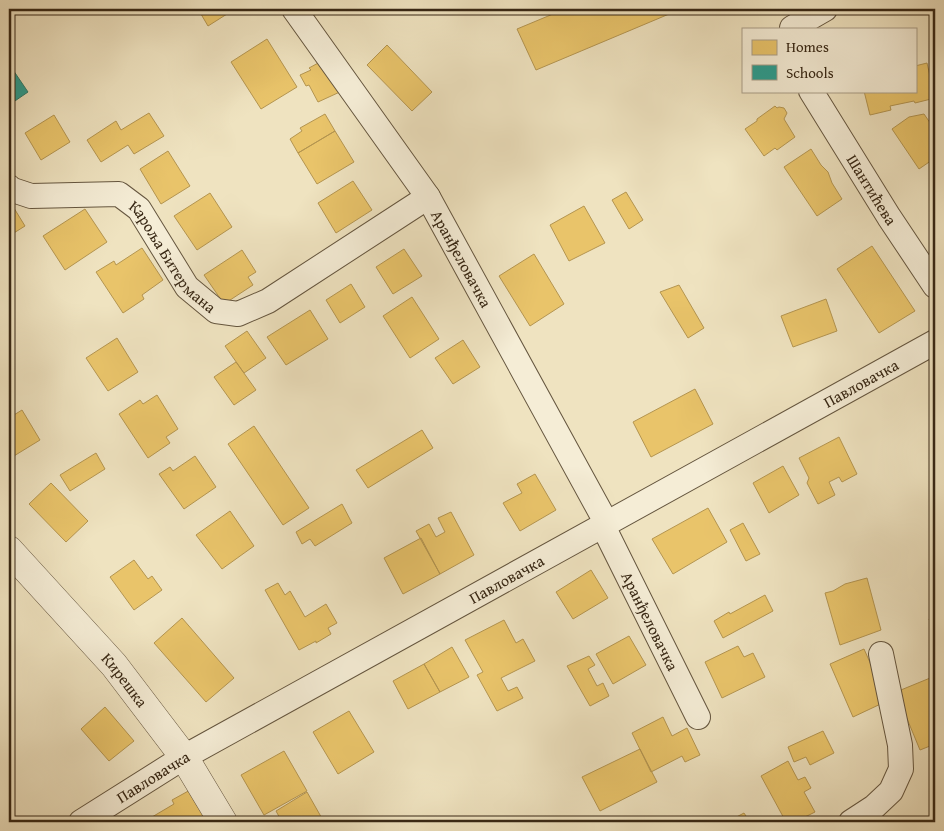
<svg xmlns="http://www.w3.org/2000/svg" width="944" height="831" font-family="'Gentium Book Plus',serif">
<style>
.homes{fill:#e9c46a;stroke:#b49550}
.schools{fill:#2a9d8f;stroke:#2e7a6a}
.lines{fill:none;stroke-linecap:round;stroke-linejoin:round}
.minor-casing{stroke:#65563f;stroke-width:26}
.tertiary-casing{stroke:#65563f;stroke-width:29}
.minor{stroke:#f5edd6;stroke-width:24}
.tertiary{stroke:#f5edd6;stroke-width:28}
.labels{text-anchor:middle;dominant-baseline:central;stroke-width:5;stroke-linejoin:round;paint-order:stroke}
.street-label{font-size:16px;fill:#372714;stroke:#f5edd6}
</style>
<rect width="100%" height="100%" fill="#efe3c0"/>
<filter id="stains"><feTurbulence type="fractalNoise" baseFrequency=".004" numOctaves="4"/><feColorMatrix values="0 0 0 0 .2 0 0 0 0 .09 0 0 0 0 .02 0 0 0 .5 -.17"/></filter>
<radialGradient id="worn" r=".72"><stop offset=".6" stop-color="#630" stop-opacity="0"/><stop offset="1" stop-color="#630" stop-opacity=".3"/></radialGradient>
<path class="homes" d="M198,9H235L208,26Z
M565,9H681L536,70L517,29Z
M267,39L297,87L261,109L231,62Z
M387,45L432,92L412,111L367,65Z
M320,62L342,91L318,102L309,85L306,86L300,75L311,70L309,68Z
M927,63L935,98L915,103L914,101L890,106L891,110L870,115L864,91H915V66Z
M775,106L777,108L779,107L784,108L787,113L784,119L795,137L777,150L775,148L764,156L745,129L757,121V119Z
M149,113L164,136L134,154L128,145L101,162L87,140L116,121L121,130Z
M325,114L335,131L298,153L290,139L302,131L300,128Z
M924,114L935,130V158L919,169L892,129L909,117Z
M54,115L70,142L41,160L25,133Z
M335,131L354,162L317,184L298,153Z
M811,149L821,165L828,172L832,183L842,199L817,216L784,167Z
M168,151L190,186L161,204L140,169Z
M353,181L372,210L336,233L318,203Z
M626,192L643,220L629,229L612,200Z
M210,193L232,227L197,250L174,216Z
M9,200L25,226L9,236Z
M584,206L605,243L569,261L550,225Z
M85,209L107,242L65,270L43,236Z
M872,246L915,311L879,333L837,269Z
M142,248L163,280L142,295L144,299L123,313L96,272L114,261L116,265Z
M404,249L422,276L393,294L376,267Z
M242,250L256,272L248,277L253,285L224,304L204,275Z
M534,254L564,304L530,326L499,276Z
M351,284L365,307L340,323L326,300Z
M679,285L704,328L688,338L660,292Z
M412,297L439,339L410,358L383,316Z
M826,299L837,331L793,347L781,316Z
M310,310L328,339L286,365L267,337Z
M247,331L266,358L244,373L225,346Z
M117,338L138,372L108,391L86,358Z
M463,340L480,367L453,384L435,358Z
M236,362L256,390L234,405L214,377Z
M695,389L713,424L651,457L633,422Z
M157,395L178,429L166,437L170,443L148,458L119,414L140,400L143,404Z
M22,410L40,440L9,459V418Z
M254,426L309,508L283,525L228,444Z
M422,430L433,448L368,488L356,470Z
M839,437L857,474L842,482L839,477L829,482L835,495L818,504L807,483L809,478L799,458Z
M96,453L105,469L70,491L60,475Z
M195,456L216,487L184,509L159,474L170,467L173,471Z
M783,466L799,495L769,513L753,483Z
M535,474L556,510L520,531L503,503L522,493L517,484Z
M51,483L88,521L66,542L29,504Z
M342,504L352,523L315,546L310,539L302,544L296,532Z
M708,508L727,542L673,574L652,539Z
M230,511L254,546L222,569L196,535Z
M451,512L474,555L440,574L416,531L429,524L436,537L445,532L438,518Z
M743,523L760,554L746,561L730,530Z
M421,538L440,574L403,594L384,558Z
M134,560L148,579L152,576L162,590L134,610L110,577Z
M591,570L608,598L573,619L556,592Z
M867,578L881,630L840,645L825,593L833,591L845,584Z
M278,583L285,595L290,591L305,617L326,604L337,623L328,628L331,634L316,643V641L299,650L265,590Z
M765,595L773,611L723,638L714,621L729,612L730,614Z
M935,617V637L929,619Z
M182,618L234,678L206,702L154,643Z
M504,620L516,643L523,639L535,661L501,678L508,691L517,687L523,698L497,711L477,675L483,672L465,640Z
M629,636L646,665L613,684L596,654Z
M738,646L744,657L753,653L765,677L722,698L705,662Z
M452,647L469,677L440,692L424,664Z
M864,649L887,701L853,717L830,664Z
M589,656L595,665L588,669L597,686L603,683L609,696L590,706L567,666Z
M424,664L440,692L408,709L393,681Z
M935,676V744L920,750L896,692Z
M105,707L134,741L109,761L81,729Z
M349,711L374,752L338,774L313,732Z
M663,717L672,736L687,728L700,755L685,762L682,756L651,772L632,733Z
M823,731L834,753L810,765L806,757L794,762L788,747Z
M640,749L657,782L600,811L582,777Z
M284,751L307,791L264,815L241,775Z
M788,761L798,780L805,777L811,788L804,792L815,812L795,822H786L761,776Z
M192,789L209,822H155L152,817L174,804L172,800Z
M307,792L324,822H282L276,811Z
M744,813L750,822H727Z"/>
<path class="schools" d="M9,64L28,92L9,105Z"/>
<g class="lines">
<defs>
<g id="minor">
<path id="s1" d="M294,9L428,197L607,524"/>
<path d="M792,28L825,9"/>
<path id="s2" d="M811,91L889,217L935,286"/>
<path id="s3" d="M9,187L10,189L31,196L119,194L139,209L187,287L216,311L238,314L268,301L428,197"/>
<path id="s4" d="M603,526L698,717"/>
<path id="s5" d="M81,822L184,757L935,342"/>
<path d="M851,822L874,807L891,791L901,769L900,745L881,654"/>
</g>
<g id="tertiary">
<path id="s6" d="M9,550L114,665L184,757L223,822"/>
</g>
</defs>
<use href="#minor" class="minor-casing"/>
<use href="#tertiary" class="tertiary-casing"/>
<use href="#minor" class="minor"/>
<use href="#tertiary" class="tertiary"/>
</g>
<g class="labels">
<g class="street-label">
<text stroke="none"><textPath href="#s2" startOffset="116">Шантићева</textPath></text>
<text stroke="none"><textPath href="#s3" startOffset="196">Кароља Битермана</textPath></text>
<text stroke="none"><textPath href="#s1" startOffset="301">Аранђеловачка</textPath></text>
<text stroke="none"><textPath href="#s5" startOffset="895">Павловачка</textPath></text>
<text stroke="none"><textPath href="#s5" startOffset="490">Павловачка</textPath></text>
<text stroke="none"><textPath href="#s4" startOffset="106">Аранђеловачка</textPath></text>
<text stroke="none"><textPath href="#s6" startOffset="174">Кирешка</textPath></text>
<text stroke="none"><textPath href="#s5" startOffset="85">Павловачка</textPath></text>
</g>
</g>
<rect width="944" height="831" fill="none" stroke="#efe3c0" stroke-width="30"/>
<rect x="10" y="10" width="924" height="811" fill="none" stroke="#372714" stroke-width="2.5"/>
<rect x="15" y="15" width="914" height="801" fill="none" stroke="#372714"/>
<rect x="742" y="28" width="175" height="65" fill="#f5edd6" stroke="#a99e88"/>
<rect x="752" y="40" width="25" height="15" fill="#e9c46a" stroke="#a99e88"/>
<text x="786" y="52" font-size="15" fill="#372714">Homes</text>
<rect x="752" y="65" width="25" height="15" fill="#2a9d8f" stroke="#a99e88"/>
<text x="786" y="78" font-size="15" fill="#372714">Schools</text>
<rect width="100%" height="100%" filter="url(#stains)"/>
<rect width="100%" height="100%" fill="url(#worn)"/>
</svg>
